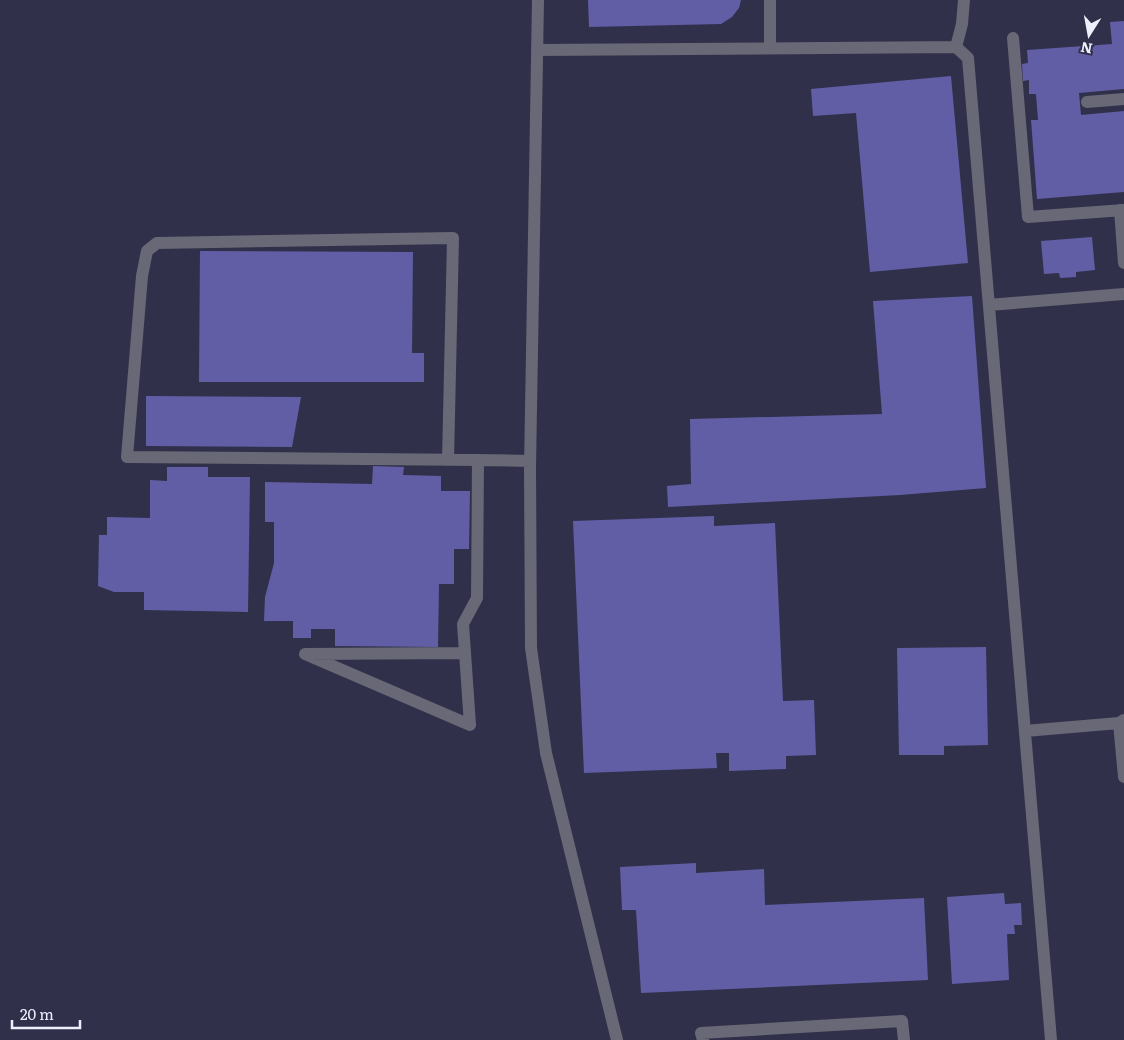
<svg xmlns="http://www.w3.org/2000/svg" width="1124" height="1040" font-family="Literata,serif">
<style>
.building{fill:#615ea6}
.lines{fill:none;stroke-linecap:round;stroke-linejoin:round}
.minor{stroke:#686876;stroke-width:12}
</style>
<rect width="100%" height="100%" fill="#30304a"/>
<path class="building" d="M588,0H741L739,8L732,17L721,24L589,27Z
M1124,21V89L1079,93L1081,115L1124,111V192L1037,199L1031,120H1038L1036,94H1029V80L1023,81L1022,64L1028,63L1027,50L1112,44L1110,22Z
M951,76L968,263L870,272L856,113L813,116L811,89Z
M1092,237L1095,270L1076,272V277L1060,278L1059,273L1044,274L1041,241Z
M200,251L413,252L412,353H424V382H199Z
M972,296L986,488L900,495L668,507L667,486L691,484L690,419L882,414L873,301Z
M146,396L301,397L292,447L146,446Z
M373,466L404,467L403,475L441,476V491H470L469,549H454V584H439L438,647L335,646V629H311V638H293V621H264L265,597L274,563V522H265V482L372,484Z
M167,467H208V477H250L248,612L144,610V592H114L98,586L99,535H107V517L150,518V480L167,481Z
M714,516V526L775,523L783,701L814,700L816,755L786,756V769L729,771V753H716L717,768L584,773L573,521Z
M986,647L988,745L944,746V755H899L897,648Z
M696,863V873L764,869L765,905L924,898L928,980L641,993L636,910H622L620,867Z
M1004,893L1005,904L1021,903L1022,925H1014L1015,934H1007L1009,980L952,984L947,897Z"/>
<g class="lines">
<path class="minor" d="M538,0L530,468L531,648L546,753L617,1040
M770,0V48
M1013,38L1028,217L1124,210
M956,47L962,24L964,0
M538,50L956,47L968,58L1051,1040
M1087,102L1124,99
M1120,210L1124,263
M989,305L1124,294
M448,460L453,238L157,243L147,251L142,276L127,457L478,460L530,461
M465,653L305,654L470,725L463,624L477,598L478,460
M1119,723L1124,777
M1025,731L1119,723L1124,720
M703,1040L701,1033L902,1021L904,1040"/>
</g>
<g transform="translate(1089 35) rotate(191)" stroke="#30304a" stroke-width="4" paint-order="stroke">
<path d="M0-4L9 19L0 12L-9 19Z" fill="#eeeffd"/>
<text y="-8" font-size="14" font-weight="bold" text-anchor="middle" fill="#eeeffd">N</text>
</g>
<path d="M12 1020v8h68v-8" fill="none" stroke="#eeeffd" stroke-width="2.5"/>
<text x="20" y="1020" font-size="15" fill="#eeeffd" stroke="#30304a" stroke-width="4" paint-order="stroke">20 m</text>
</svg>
